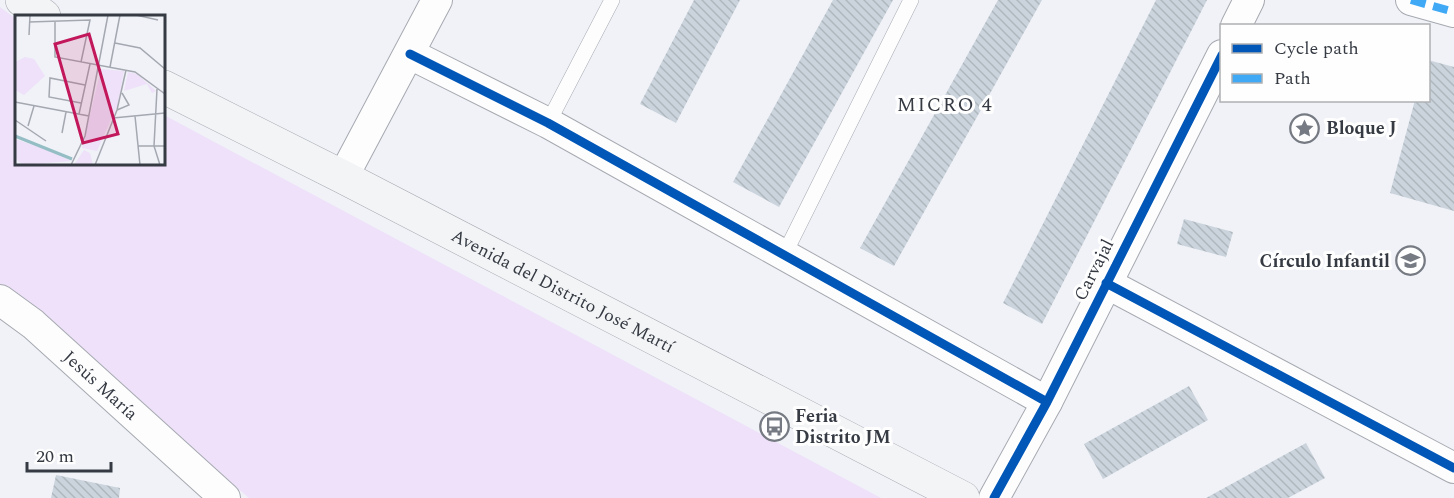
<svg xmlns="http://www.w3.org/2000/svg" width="1454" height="498" font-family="Spectral,serif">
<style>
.green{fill:#eee1f9}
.building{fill:url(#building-back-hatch)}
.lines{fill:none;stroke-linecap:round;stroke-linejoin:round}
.service-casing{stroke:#a6aab0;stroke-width:16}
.minor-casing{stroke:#a6aab0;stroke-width:32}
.secondary-casing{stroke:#a6aab0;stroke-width:34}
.service{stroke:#fdfdfe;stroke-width:15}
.minor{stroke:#fdfdfe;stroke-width:30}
.secondary{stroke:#f3f4f6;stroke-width:33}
.quiet{stroke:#3fa9f5;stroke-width:8;stroke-dasharray:15 8;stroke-linecap:butt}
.cycleway-casing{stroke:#fefefe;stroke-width:13}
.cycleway{stroke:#0057b8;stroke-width:9}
.labels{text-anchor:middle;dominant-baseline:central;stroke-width:6;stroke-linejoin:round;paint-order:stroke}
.poi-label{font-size:18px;font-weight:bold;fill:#353a43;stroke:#fefefe;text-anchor:start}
.street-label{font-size:18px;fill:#353a43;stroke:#fefefe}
.neighbourhood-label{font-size:20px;letter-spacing:1.5px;fill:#353a43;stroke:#fefefe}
.inset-river{fill:none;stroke:#94bdc4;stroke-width:3}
.inset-road{fill:none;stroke:#a5a8b0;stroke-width:1.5}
.view{fill:#c2185b;fill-opacity:0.15;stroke:#c2185b;stroke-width:3}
.inset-edge{fill:none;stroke:#353a43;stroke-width:3}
</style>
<defs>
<pattern id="building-back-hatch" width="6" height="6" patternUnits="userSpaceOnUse" patternTransform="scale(1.5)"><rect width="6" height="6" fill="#cbd4dc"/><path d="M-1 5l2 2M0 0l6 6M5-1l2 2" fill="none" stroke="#afb7be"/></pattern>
</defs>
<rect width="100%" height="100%" fill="#f0f2f8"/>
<path class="green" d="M0,7L16,19V164H164V115L881,498H249L0,285Z"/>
<path class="building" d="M694,0H740L676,123L640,104Z
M833,0H893L779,207L733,182Z
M998,0H1042L894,266L860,248Z
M1156,0H1207L1042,324L1003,303Z
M1428,60L1454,67V211L1390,193L1415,100H1428Z
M1184,219L1233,232L1226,257L1177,244Z
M1189,386L1208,420L1103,479L1084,444Z
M1306,443L1325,478L1288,498H1206Z
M56,475L120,488L119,498H51Z"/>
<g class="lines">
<defs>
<path id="service" d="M548,123L612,0
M784,255L911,0"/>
<g id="minor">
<path d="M1411,0L1454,12"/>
<path d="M1236,26L1249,0"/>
<path d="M410,54L548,123L1047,402"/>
<path d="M343,177L437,0"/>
<path d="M1106,283L1454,468"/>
<path id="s1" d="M0,300L33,324L225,498"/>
<path d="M994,498L1047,402L1222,55"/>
</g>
<g id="secondary">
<path d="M22,0L44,16"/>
<path id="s2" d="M164,87L343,177L963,498"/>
</g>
</defs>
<use href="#service" class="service-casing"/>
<use href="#minor" class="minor-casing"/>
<use href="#secondary" class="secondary-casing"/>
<use href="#service" class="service"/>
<use href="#minor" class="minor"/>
<use href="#secondary" class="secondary"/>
<path class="quiet" d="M1411,0L1454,12"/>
<defs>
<path id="cycleway" d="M410,54L548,123L1047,402
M1106,283L1454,468
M994,498L1047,402L1222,55"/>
</defs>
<use href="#cycleway" class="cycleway-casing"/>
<use href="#cycleway" class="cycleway"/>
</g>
<defs>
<symbol id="sight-ring" viewBox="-11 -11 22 22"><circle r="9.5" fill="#fefefe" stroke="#767a82" stroke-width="1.5"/><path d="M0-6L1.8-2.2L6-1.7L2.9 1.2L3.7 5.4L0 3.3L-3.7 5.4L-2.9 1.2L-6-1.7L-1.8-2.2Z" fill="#767a82"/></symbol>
<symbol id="school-ring" viewBox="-11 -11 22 22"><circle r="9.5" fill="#fefefe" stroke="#767a82" stroke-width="1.5"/><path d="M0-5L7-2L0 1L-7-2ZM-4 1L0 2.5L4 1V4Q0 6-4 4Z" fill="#767a82"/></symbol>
<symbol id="bus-ring" viewBox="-11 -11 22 22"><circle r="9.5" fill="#fefefe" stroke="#767a82" stroke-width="1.5"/><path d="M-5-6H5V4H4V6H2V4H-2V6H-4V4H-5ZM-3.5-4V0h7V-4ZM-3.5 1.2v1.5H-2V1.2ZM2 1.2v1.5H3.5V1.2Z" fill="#767a82"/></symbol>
</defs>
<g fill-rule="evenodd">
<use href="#sight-ring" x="1288" y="112" width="33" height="33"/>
<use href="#school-ring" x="1394" y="244" width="33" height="33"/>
<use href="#bus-ring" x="758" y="410" width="33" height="33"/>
</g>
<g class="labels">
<g class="poi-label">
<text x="1326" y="128">Bloque J</text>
<text x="1390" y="261" text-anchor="end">Círculo Infantil</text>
<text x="795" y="416">Feria<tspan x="795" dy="21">Distrito JM</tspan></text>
</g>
<g class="street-label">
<text transform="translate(1094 270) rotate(-63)">Carvajal</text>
<text stroke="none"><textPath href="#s2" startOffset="448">Avenida del Distrito José Martí</textPath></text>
<text stroke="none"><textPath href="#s1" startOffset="132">Jesús María</textPath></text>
</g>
<g class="neighbourhood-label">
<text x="945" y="105">MICRO 4</text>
</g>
</g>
<g transform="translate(15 15)">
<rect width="150" height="150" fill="#f0f2f8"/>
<path d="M113,57L122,59L141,76L137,78L132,69L109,76ZM0,124L36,136L56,146L8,150L0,143ZM69,135L75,138L78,150H59Z" fill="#eee1f9"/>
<path d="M10,42L19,44L30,61L9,80L0,75V47ZM86,54L109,56L103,89L82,136L67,133Z" fill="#eee1f9"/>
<path class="inset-river" d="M0,121L57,144"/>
<path class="inset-road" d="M121,0L143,5M40,6V42L120,57L150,79M14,7L75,5L66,47M14,20L15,0M100,28L125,33L150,54M95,52L105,0M142,74L139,131L145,150M0,87L74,101M66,88L34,82L35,63L70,70M102,95L114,90L107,78M64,99L75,49M120,101L125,150M98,103L150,98M0,105L31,126M13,111L19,91M47,118L51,97M123,131H150M56,150L70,121L93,0M80,150L102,95L111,55"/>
<path class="view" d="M74,19L103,119L68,128L40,29Z"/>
<rect width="150" height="150" class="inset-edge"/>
</g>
<rect x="1220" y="24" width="210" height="78" fill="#fefefe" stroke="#aeb0b3" stroke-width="1.5"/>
<rect x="1232" y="44" width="30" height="9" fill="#0057b8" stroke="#aeb0b3" stroke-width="1.5"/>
<text x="1274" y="54" font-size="18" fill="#353a43">Cycle path</text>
<rect x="1232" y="74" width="30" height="9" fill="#3fa9f5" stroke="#aeb0b3" stroke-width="1.5"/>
<text x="1274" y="84" font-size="18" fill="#353a43">Path</text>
<path d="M27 462v9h84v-9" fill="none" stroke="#353a43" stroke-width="3"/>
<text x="36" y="462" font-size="18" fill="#353a43" stroke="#fefefe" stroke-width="4.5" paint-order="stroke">20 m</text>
</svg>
